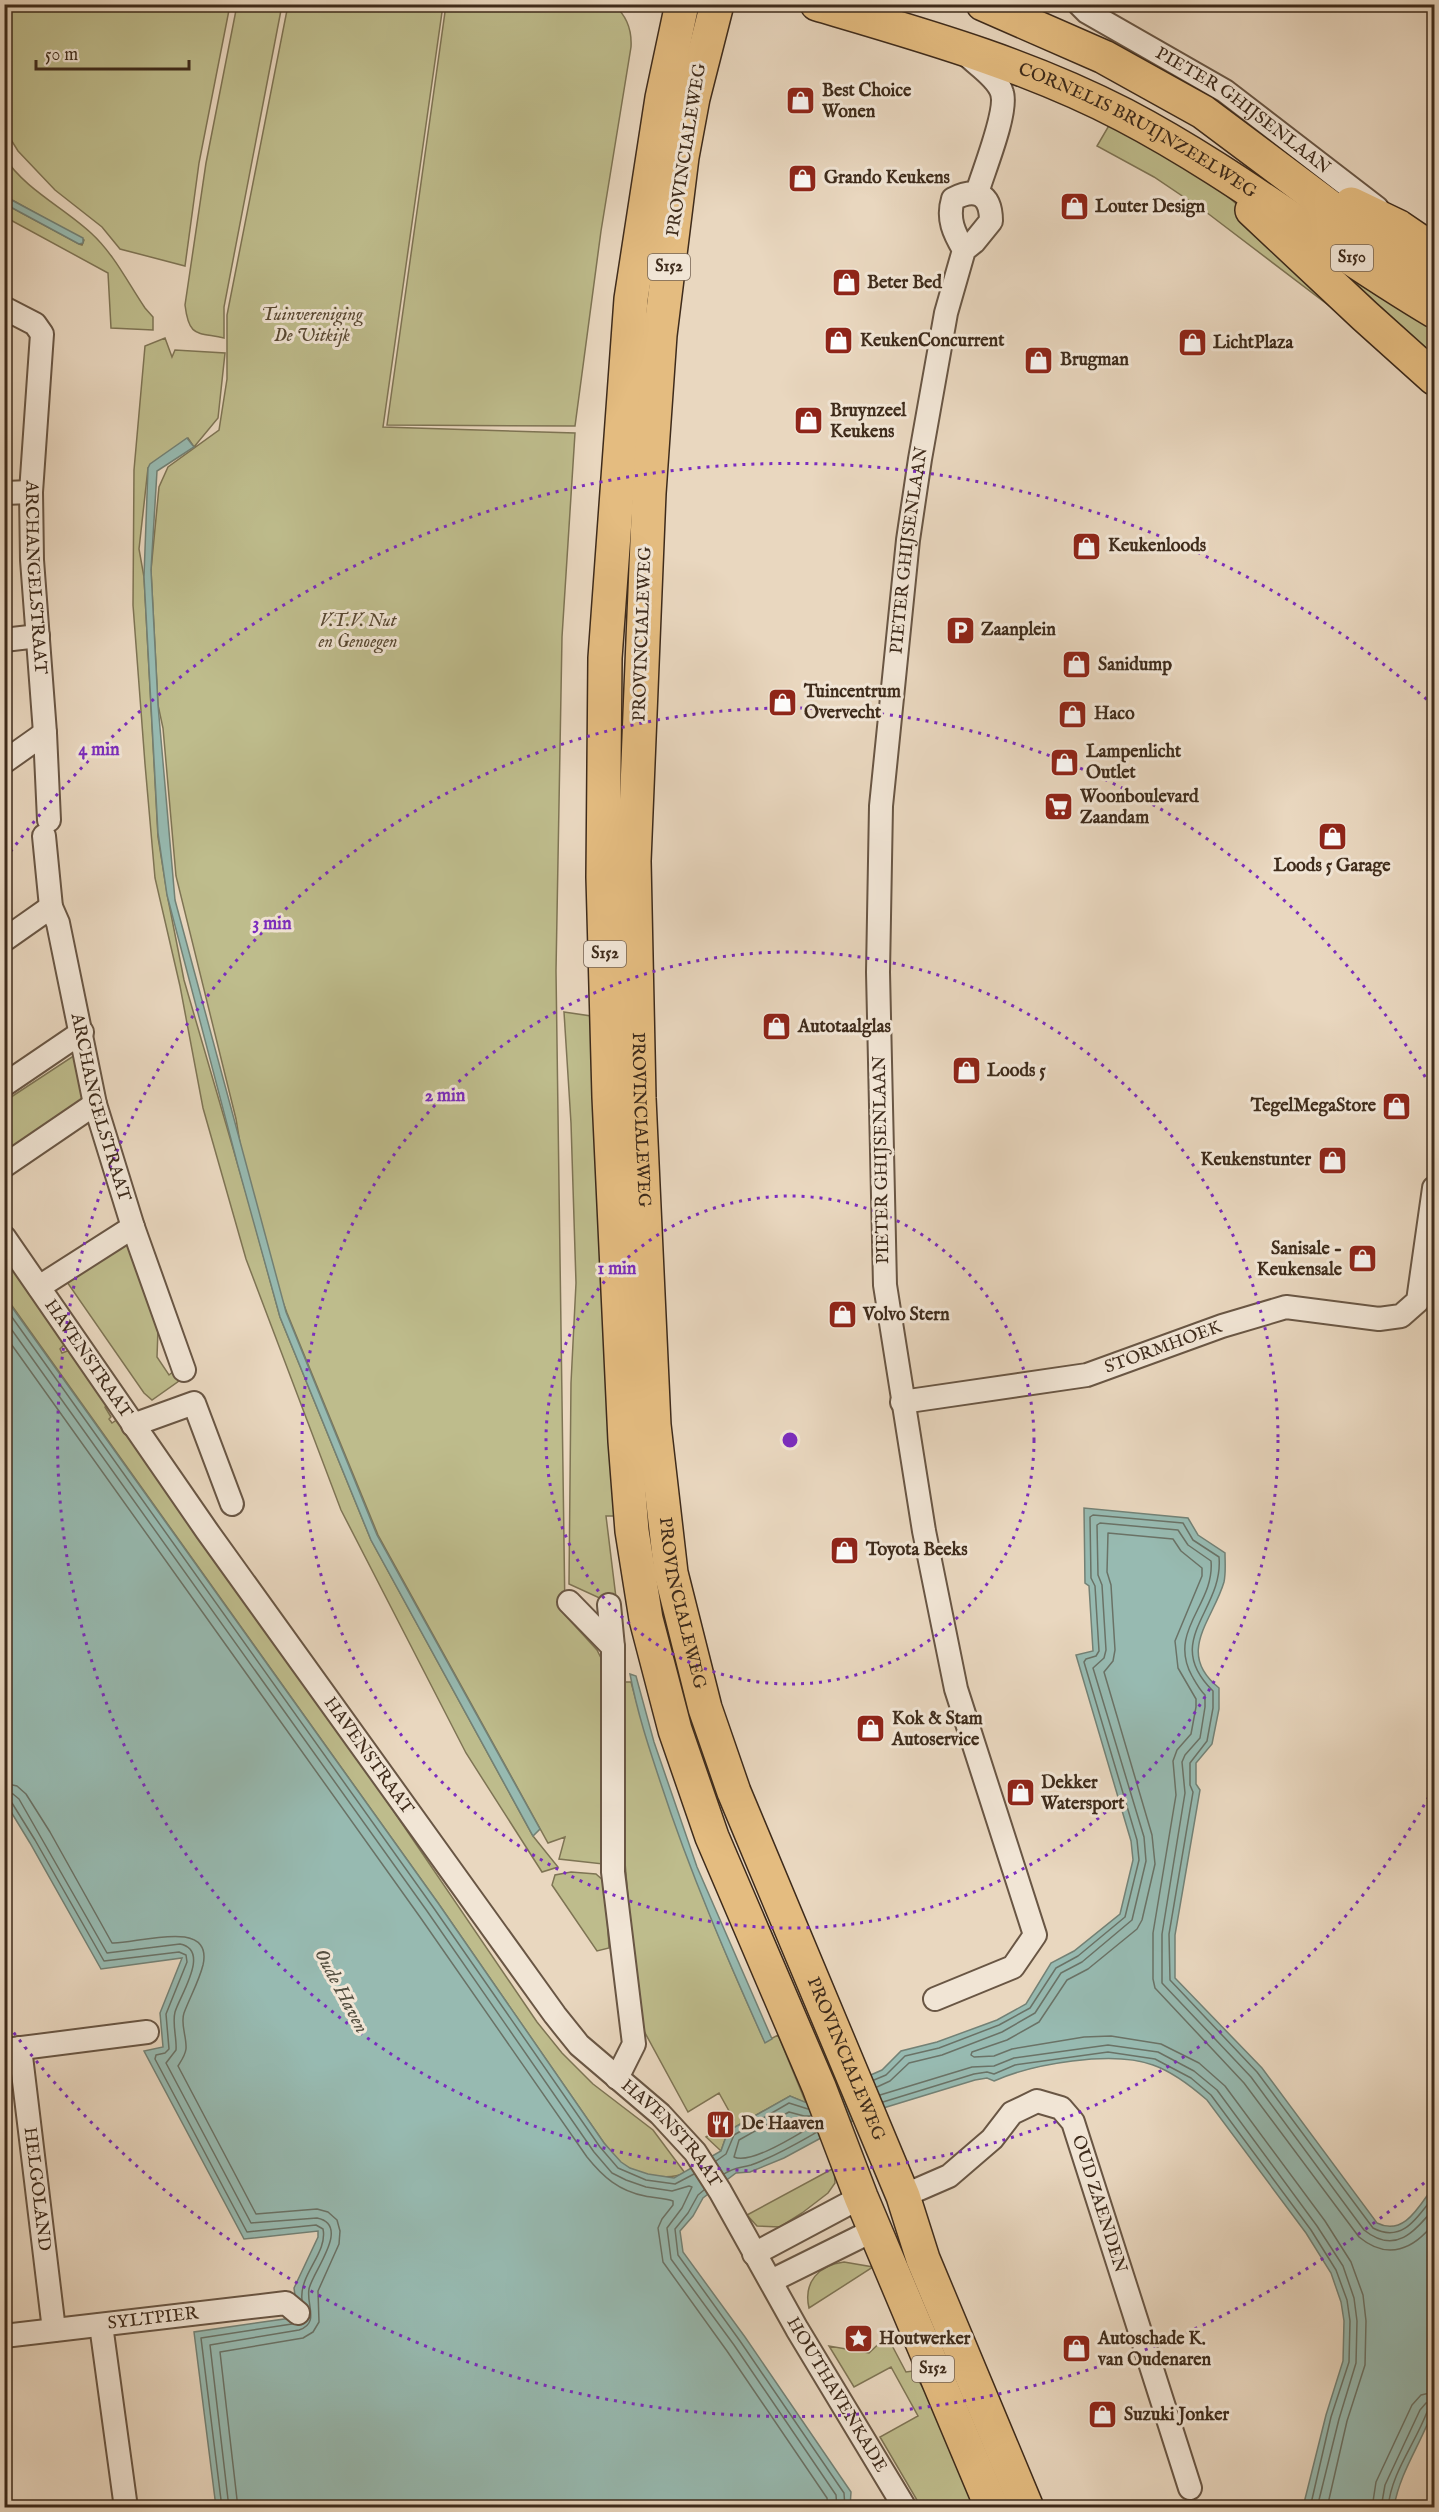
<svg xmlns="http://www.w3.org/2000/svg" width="1439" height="2512" font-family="'IM FELL English',serif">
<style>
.green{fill:#bebc8c;stroke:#7e7454;stroke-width:1.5}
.water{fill:#97bab1;stroke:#738175;stroke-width:1.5}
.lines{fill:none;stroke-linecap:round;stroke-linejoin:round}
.shore{stroke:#6a7266;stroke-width:1.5}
.minor-casing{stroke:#695644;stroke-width:26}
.primary-casing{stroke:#3e2b1b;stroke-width:36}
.minor{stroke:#f1e5d5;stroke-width:22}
.primary{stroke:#e4bc80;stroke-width:33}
.ring{fill:none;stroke:#7b2cbf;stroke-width:3;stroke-dasharray:3 6}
.labels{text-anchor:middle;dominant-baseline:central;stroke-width:6;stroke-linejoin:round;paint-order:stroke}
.shield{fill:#f1e5d5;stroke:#746353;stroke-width:1.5}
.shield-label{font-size:16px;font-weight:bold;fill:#3e2b1b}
.poi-label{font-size:18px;font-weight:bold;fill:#3e2b1b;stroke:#f1e5d5;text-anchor:start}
.street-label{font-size:18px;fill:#3e2b1b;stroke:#f1e5d5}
.park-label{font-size:18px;font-style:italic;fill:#584832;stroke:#f1e5d5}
.water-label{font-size:20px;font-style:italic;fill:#544f40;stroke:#f1e5d5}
.centre{fill:#7b2cbf;stroke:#f1e5d5;stroke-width:3}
.ring-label{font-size:18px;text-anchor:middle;font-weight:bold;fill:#7b2cbf;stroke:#f1e5d5;stroke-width:6;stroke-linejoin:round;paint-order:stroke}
</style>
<rect width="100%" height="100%" fill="#e9d7bf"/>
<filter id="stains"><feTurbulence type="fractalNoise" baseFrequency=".00333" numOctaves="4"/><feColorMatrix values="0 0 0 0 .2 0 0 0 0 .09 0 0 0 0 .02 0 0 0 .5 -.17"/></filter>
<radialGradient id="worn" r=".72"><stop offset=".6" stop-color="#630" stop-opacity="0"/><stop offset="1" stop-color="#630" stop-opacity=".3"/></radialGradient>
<path class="green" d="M5,4L230,5L199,163L185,266L120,249L102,227L55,190L18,151L5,130Z
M237,5H282L224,307V338C197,332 189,338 185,305L206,163Z
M288,5H443L383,427L575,433L562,637L556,971L565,1615L597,1650L602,1660L603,1864L559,1859L565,1837L548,1843L378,1535L287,1313L256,1229L280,1317L371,1540L533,1836L558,1867L542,1872L466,1753L341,1510L246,1259L203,1108L180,986L155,878L145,764L133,605L134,470L145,346L165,338L172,357L175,350L225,353L218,418L194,447L188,438L148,468L139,549L144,577L158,837L168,899L184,980L251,1210L236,1119L176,876L163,728L158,705L151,570L159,487L168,467L219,430L227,379V315Z
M446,5H614C627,16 632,30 631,47L601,231L575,426L387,425Z
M1111,122L1207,180L1233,201L1434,387V400L1340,314L1206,212L1154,177L1097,146Z
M4,157C26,190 63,207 91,233C114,254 128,283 145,308L153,317V330L111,328L108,273L5,217V204L79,244L82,245L84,240L5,196Z
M1279,219L1434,322V368Z
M564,1012L591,1016L617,1516H606L617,1606L569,1584L571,1383L576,1283L571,1123Z
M78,1053L87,1103L5,1158V1101Z
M128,1244L158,1329L157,1357L169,1375L180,1366L186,1376L152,1400L144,1393L67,1282Z
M4,1258L65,1344L60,1349L62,1353L70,1350L108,1404L105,1407L111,1417L109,1419L112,1423L118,1419L369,1775L537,2022L562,2053L593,2084L653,2130L685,2173C668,2181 635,2175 620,2162C614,2157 609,2149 604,2143L438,1903L5,1296Z
M625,1682H631C665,1807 711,1925 765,2042L778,2035L806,2103L790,2096L728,2131L721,2151L706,2137L734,2120L719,2093L688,2112L644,2031L632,1946L621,1814Z
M571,1872L596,1874L605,1882L609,1948L597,1951L552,1885L555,1875Z
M834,2168L835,2183L828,2193L802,2213L780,2227L757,2226L747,2215Z
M844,2262L873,2267L809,2308C803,2282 819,2265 844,2262Z
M887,2336L906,2372L913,2371L940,2417L976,2507H921L880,2437L918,2416L891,2367L854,2387L829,2346L869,2353Z"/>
<path class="water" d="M4,196L83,238V243L79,244L5,204Z
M187,438L194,447L157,471L151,570L158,705L175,900L286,1312L377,1535L540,1829L533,1836L371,1540L280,1317L238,1166L167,895L158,833L144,577L148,468L150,464Z
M4,1296L438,1903L604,2143L621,2162L630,2168L648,2174L674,2178L721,2151L728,2131L790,2096L807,2103L882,2070L901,2051L937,2042L997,2020L1026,2004L1051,1963L1074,1951L1120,1914L1133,1860L1131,1841L1076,1655L1093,1651L1089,1586L1085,1583L1084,1508L1188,1518L1198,1535L1225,1553C1225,1562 1226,1573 1224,1582C1213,1620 1175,1653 1219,1688V1709L1212,1744L1196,1763V1784L1200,1790L1175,1935V1978L1262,2068L1377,2223C1405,2237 1420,2204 1434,2186V2407C1423,2441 1400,2471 1394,2507H1303L1326,2415L1343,2361L1344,2321L1341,2302L1331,2273L1306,2233L1207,2100C1191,2086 1173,2072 1153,2065C1112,2050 1032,2064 994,2081L987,2078L975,2080L867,2113L784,2158L750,2172L736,2173L703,2198L693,2216L680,2231L683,2252L745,2337L851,2492L850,2507H216L194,2332L298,2317L294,2288L318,2237V2231L244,2239L144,2051L163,2047L160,2013L182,1958L101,1969L30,1843L5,1802L4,1702L7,1696L4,1694Z
M630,1674L636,1676L654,1742L697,1867L772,2039L765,2043C727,1958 690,1873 661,1784C649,1748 637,1712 630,1674Z"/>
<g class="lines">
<path class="shore" d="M4,1306L433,1907L600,2147L618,2168L646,2180L675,2184L694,2174
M4,1319L427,1911L594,2152L612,2173L626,2180L646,2187L672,2191L689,2186L692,2187L682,2208L667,2228L671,2259L734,2345L836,2495L837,2508
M4,1334L420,1917L587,2157C603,2177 619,2191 645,2196C654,2198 664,2198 673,2201V2205L662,2219L658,2228L663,2262L727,2351L827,2498L828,2508
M4,1783L17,1786L26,1794L50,1832L112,1943C133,1945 214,1916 203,1965C199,1981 190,1997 184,2013C180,2024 187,2037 186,2049C185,2056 181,2061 178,2066L256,2214L317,2209L328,2212L337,2220L340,2231L339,2244L318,2291L319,2322L313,2332L303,2338L220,2352L238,2508
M4,1792L13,1794L19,1799L107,1953L180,1944C211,1950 180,1995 175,2012C172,2024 177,2038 176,2050L166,2063L251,2223L317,2218C352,2225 312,2272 309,2289C306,2305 320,2323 299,2330L210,2345L229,2508
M4,1800L12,1803L35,1840L104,1961L179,1952L186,1955L187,1962L166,2014L169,2049L165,2053L156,2055L155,2059L247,2232L316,2225L323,2229C328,2253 299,2274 302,2300
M874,2080L886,2075L905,2056L939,2048L999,2025L1030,2008L1056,1968L1078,1956L1125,1917L1139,1860L1137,1840L1084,1662L1086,1659L1096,1656L1099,1651L1095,1586L1091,1578L1090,1517L1093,1515L1183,1523L1193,1540L1219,1557C1224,1611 1161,1640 1213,1691V1708L1207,1741L1190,1763V1785L1193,1792L1169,1934L1170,1980L1257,2072L1373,2228C1403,2244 1418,2216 1434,2196
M877,2087L890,2081L909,2063L942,2055L1002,2032L1035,2013L1061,1973L1082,1962L1132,1920L1146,1861L1144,1837L1093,1668L1104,1658L1106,1650L1102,1585L1098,1575L1097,1525L1100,1523L1178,1530L1188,1545L1211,1561C1215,1605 1167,1630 1192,1676C1196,1683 1199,1689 1205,1695V1707L1200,1738L1185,1755L1182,1762L1185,1793L1162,1934V1983L1251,2077L1364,2230C1395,2255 1415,2232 1434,2208
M880,2095L972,2067L994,2066L1014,2058L1108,2045L1158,2052L1194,2071L1217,2090L1317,2226L1343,2266L1354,2298L1357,2321L1356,2363L1339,2419L1317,2508
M883,2102L974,2074L987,2072L994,2074L1015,2065L1108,2052L1155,2059L1191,2078L1211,2095L1311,2230L1336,2270L1347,2300L1350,2321L1349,2362L1331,2417L1310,2508
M811,2116H804L789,2112L739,2140L734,2157C751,2165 798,2134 814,2125
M716,2161L726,2154L734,2135L789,2103L808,2109
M724,2174C734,2167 740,2168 751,2165C774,2157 796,2144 817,2132
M704,2190L698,2195L688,2213L675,2229L678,2255L740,2341L844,2493L845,2508
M222,2508L201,2338L292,2324
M1327,2508L1347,2421L1365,2365L1366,2321L1363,2295L1351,2262L1325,2221L1225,2086L1199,2063L1161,2044L1111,2036L1084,2037L1012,2049L994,2056L974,2057L971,2055L972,2052L1007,2040L1039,2022L1067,1980L1088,1969L1137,1929L1142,1920L1155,1864L1152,1835L1104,1672L1113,1661L1115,1650L1111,1585L1107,1572L1108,1533L1173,1539L1181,1551L1202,1568V1576L1175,1641L1178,1668L1196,1699V1707L1191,1734L1177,1750L1173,1761L1176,1795L1153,1933V1979L1155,1988L1244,2083L1359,2237C1388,2261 1414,2249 1434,2223
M1372,2508L1376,2482L1412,2405L1421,2395L1434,2392
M1381,2508L1385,2485L1420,2410L1426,2403L1434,2401
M1388,2508C1391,2473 1415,2444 1427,2412L1434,2409"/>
<defs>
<g id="minor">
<path id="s1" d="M1079,4L1087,12L1225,91L1377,208"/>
<path d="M967,55C977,65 998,78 1002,93C1008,112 983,172 977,193"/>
<path id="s2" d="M4,308L35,324L42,334L31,492L32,560L45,733L49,820"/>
<path d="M4,493L31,492"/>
<path d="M4,640L38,636"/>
<path d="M4,762L45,733"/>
<path id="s3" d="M44,836L51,907L58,923L95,1104L133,1227L184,1370"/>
<path d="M4,940L51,907"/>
<path d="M4,1085L82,1032"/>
<path d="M4,1166L95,1104"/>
<path id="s4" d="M4,1237L207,1531L555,2015L579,2045L660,2114L695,2152L720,2191L797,2329L905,2508"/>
<path d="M39,1287L133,1227"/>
<path id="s5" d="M902,1402L1087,1375L1222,1326L1286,1307L1379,1319L1401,1316L1418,1301L1434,1188"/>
<path d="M133,1425L194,1403L232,1504"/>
<path d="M569,1602L613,1647V1872L634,2044L617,2078"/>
<path d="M609,1605L613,1647"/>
<path id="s6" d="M935,1999L1013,1967L1035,1935L956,1689L924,1531L885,1285L878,972L881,806L908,540L920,459L946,313L964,250C954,233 947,219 953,199C976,187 991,194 991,221L974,242L964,250"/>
<path id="s7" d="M20,2048L54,2330"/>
<path d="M6,2050L147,2032"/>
<path id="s8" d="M903,2196L949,2176L992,2139L1012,2113L1037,2101L1061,2108L1073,2122L1190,2488"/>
<path d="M754,2254L861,2197"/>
<path d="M771,2281L874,2230"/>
<path d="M101,2325L126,2508"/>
<path id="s9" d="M4,2336L286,2303L298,2313"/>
</g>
<g id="primary">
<path d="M682,4L662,98L631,299L605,658L603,877L609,1097L625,1441L632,1531L646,1619L675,1730L712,1837L819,2087L861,2197L992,2508"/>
<path id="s10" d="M717,4L693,98L682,157L660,335L649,493L634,861L639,1098L654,1425L671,1573L705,1708L734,1792L903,2196L923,2259L1027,2508"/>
<path id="s11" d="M817,4C922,35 1026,64 1124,115C1233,172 1329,249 1434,311"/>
<path d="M983,4L1104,57L1203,112L1434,285"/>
<path d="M1351,204L1399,227L1434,251"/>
<path d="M1252,210L1365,316L1434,378"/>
</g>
</defs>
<use href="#minor" class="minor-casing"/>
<use href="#primary" class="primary-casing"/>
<use href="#minor" class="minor"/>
<use href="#primary" class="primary"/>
</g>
<g class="ring">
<circle cx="790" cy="1440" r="244"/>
<circle cx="790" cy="1440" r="488"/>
<path d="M1433 1789A732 732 0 1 1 1433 1091"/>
<path d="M1431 2177A977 977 0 0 1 5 2021M5 859A977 977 0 0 1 1431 703"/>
</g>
<defs>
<symbol id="shop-square" viewBox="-11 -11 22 22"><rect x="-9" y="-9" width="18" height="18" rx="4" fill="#8f2418" stroke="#f1e5d5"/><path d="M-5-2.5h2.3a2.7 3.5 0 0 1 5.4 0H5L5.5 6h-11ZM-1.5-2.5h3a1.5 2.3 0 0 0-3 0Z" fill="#fff"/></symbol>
<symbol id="parking-square" viewBox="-11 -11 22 22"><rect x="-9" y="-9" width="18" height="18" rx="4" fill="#8f2418" stroke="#f1e5d5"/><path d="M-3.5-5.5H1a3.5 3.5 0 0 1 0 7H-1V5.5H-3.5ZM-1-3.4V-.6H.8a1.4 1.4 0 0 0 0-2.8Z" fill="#fff"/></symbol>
<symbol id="supermarket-square" viewBox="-11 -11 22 22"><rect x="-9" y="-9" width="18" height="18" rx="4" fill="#8f2418" stroke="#f1e5d5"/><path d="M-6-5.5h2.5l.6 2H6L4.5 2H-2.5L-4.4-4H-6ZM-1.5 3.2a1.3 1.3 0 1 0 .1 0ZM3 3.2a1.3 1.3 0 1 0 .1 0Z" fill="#fff"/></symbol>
<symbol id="restaurant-square" viewBox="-11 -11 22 22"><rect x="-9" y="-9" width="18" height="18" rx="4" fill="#8f2418" stroke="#f1e5d5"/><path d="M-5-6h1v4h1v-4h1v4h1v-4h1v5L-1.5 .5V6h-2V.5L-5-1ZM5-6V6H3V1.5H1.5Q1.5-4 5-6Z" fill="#fff"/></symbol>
<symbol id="sight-square" viewBox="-11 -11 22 22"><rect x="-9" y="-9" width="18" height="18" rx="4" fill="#8f2418" stroke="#f1e5d5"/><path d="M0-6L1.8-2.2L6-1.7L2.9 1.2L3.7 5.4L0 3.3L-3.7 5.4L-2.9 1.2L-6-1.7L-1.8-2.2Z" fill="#fff"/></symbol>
</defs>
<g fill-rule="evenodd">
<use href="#shop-square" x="784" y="84" width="33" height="33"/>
<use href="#shop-square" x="786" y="162" width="33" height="33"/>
<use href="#shop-square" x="1058" y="190" width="33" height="33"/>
<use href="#shop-square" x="830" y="266" width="33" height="33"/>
<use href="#shop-square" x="822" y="324" width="33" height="33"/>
<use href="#shop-square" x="1176" y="326" width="33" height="33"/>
<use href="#shop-square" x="1022" y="344" width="33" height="33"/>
<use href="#shop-square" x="792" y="404" width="33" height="33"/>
<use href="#shop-square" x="1070" y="530" width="33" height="33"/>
<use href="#parking-square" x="944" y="614" width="33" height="33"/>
<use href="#shop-square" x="1060" y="648" width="33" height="33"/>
<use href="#shop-square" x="766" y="686" width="33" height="33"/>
<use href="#shop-square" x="1056" y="698" width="33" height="33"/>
<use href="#shop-square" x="1048" y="746" width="33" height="33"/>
<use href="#supermarket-square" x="1042" y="790" width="33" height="33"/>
<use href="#shop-square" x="1316" y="820" width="33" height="33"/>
<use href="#shop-square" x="760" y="1010" width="33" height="33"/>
<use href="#shop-square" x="950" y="1054" width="33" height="33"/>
<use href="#shop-square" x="1380" y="1090" width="33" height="33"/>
<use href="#shop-square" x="1316" y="1144" width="33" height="33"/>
<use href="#shop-square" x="1346" y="1242" width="33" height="33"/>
<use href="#shop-square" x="826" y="1298" width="33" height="33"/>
<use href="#shop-square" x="828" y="1534" width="33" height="33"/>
<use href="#shop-square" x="854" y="1712" width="33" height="33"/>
<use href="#shop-square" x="1004" y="1776" width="33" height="33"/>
<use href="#restaurant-square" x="704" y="2108" width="33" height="33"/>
<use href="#sight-square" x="842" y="2322" width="33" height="33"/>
<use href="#shop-square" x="1060" y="2332" width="33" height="33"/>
<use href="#shop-square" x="1086" y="2398" width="33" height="33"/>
</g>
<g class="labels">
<g class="shield">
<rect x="1331" y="245" width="42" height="26" rx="4.5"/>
<rect x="648" y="254" width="42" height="26" rx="4.5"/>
<rect x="584" y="941" width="42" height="26" rx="4.5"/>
<rect x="912" y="2356" width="42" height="26" rx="4.5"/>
</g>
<g class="shield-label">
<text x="1352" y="258">S150</text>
<text x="669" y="267">S152</text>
<text x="605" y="954">S152</text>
<text x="933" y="2369">S152</text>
</g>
<g class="poi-label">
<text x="822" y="91">Best Choice<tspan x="822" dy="21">Wonen</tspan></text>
<text x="824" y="178">Grando Keukens</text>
<text x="1095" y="207">Louter Design</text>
<text x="867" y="283">Beter Bed</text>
<text x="860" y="341">KeukenConcurrent</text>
<text x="1213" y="343">LichtPlaza</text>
<text x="1060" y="360">Brugman</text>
<text x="830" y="411">Bruynzeel<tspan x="830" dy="21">Keukens</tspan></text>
<text x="1108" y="546">Keukenloods</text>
<text x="981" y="630">Zaanplein</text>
<text x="1098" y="665">Sanidump</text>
<text x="804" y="692">Tuincentrum<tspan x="804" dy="21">Overvecht</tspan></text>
<text x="1094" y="714">Haco</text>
<text x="1086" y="752">Lampenlicht<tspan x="1086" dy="21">Outlet</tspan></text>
<text x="1080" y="797">Woonboulevard<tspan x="1080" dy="21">Zaandam</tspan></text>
<text x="1332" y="866" text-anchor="middle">Loods 5 Garage</text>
<text x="798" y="1027">Autotaalglas</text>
<text x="987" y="1071">Loods 5</text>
<text x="1376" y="1106" text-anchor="end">TegelMegaStore</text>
<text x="1311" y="1160" text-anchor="end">Keukenstunter</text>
<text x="1342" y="1249" text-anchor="end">Sanisale -<tspan x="1342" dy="21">Keukensale</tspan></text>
<text x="863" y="1315">Volvo Stern</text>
<text x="866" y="1550">Toyota Beeks</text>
<text x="892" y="1719">Kok &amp; Stam<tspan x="892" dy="21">Autoservice</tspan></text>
<text x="1041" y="1783">Dekker<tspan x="1041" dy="21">Watersport</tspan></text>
<text x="741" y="2124">De Haaven</text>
<text x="879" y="2339">Houtwerker</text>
<text x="1098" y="2339">Autoschade K.<tspan x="1098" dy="21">van Oudenaren</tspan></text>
<text x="1124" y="2415">Suzuki Jonker</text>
</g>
<g class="street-label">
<text stroke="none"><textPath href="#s1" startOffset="196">PIETER GHIJSENLAAN</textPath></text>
<text stroke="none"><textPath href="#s11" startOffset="346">CORNELIS BRUIJNZEELWEG</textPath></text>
<text transform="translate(687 150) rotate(-81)">PROVINCIALEWEG</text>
<text stroke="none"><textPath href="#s6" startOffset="1528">PIETER GHIJSENLAAN</textPath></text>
<text stroke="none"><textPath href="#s2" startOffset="291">ARCHANGELSTRAAT</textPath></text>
<text transform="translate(643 634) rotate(-88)">PROVINCIALEWEG</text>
<text stroke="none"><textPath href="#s3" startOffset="278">ARCHANGELSTRAAT</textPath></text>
<text stroke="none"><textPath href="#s10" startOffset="1122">PROVINCIALEWEG</textPath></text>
<text transform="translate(882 1160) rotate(-91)">PIETER GHIJSENLAAN</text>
<text stroke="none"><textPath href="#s5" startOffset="268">STORMHOEK</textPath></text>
<text stroke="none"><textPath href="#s4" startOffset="148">HAVENSTRAAT</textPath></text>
<text stroke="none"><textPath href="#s10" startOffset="1608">PROVINCIALEWEG</textPath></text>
<text stroke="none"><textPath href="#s4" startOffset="634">HAVENSTRAAT</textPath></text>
<text stroke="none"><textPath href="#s10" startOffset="2094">PROVINCIALEWEG</textPath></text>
<text stroke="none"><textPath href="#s4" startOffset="1120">HAVENSTRAAT</textPath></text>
<text stroke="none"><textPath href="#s7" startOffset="142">HELGOLAND</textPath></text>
<text stroke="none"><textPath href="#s8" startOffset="297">OUD ZAENDEN</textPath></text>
<text stroke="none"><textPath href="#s9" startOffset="150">SYLTPIER</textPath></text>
<text stroke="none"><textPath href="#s4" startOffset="1431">HOUTHAVENKADE</textPath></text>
</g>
<g class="park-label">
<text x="312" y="315">Tuinvereniging<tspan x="312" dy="21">De Uitkijk</tspan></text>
<text x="358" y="621">V.T.V. Nut<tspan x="358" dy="21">en Genoegen</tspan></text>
</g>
<g class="water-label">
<text transform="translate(341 1991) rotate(62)">Oude Haven</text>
</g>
</g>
<circle cx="790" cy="1440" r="9" class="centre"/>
<g class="ring-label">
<text x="99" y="755">4 min</text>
<text x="272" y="929">3 min</text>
<text x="445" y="1101">2 min</text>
<text x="617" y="1274">1 min</text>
</g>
<rect width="1439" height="2512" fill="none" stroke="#e9d7bf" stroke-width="24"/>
<rect x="6" y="6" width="1427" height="2500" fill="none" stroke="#3e2b1b" stroke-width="3"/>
<rect x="12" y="12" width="1415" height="2488" fill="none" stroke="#3e2b1b" stroke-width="1.5"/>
<path d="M36 60v9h153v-9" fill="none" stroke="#3e2b1b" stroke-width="3"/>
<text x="45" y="60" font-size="18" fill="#3e2b1b" stroke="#f1e5d5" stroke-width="4.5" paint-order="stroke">50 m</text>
<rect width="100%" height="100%" filter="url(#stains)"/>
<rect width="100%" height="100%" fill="url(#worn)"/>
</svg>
